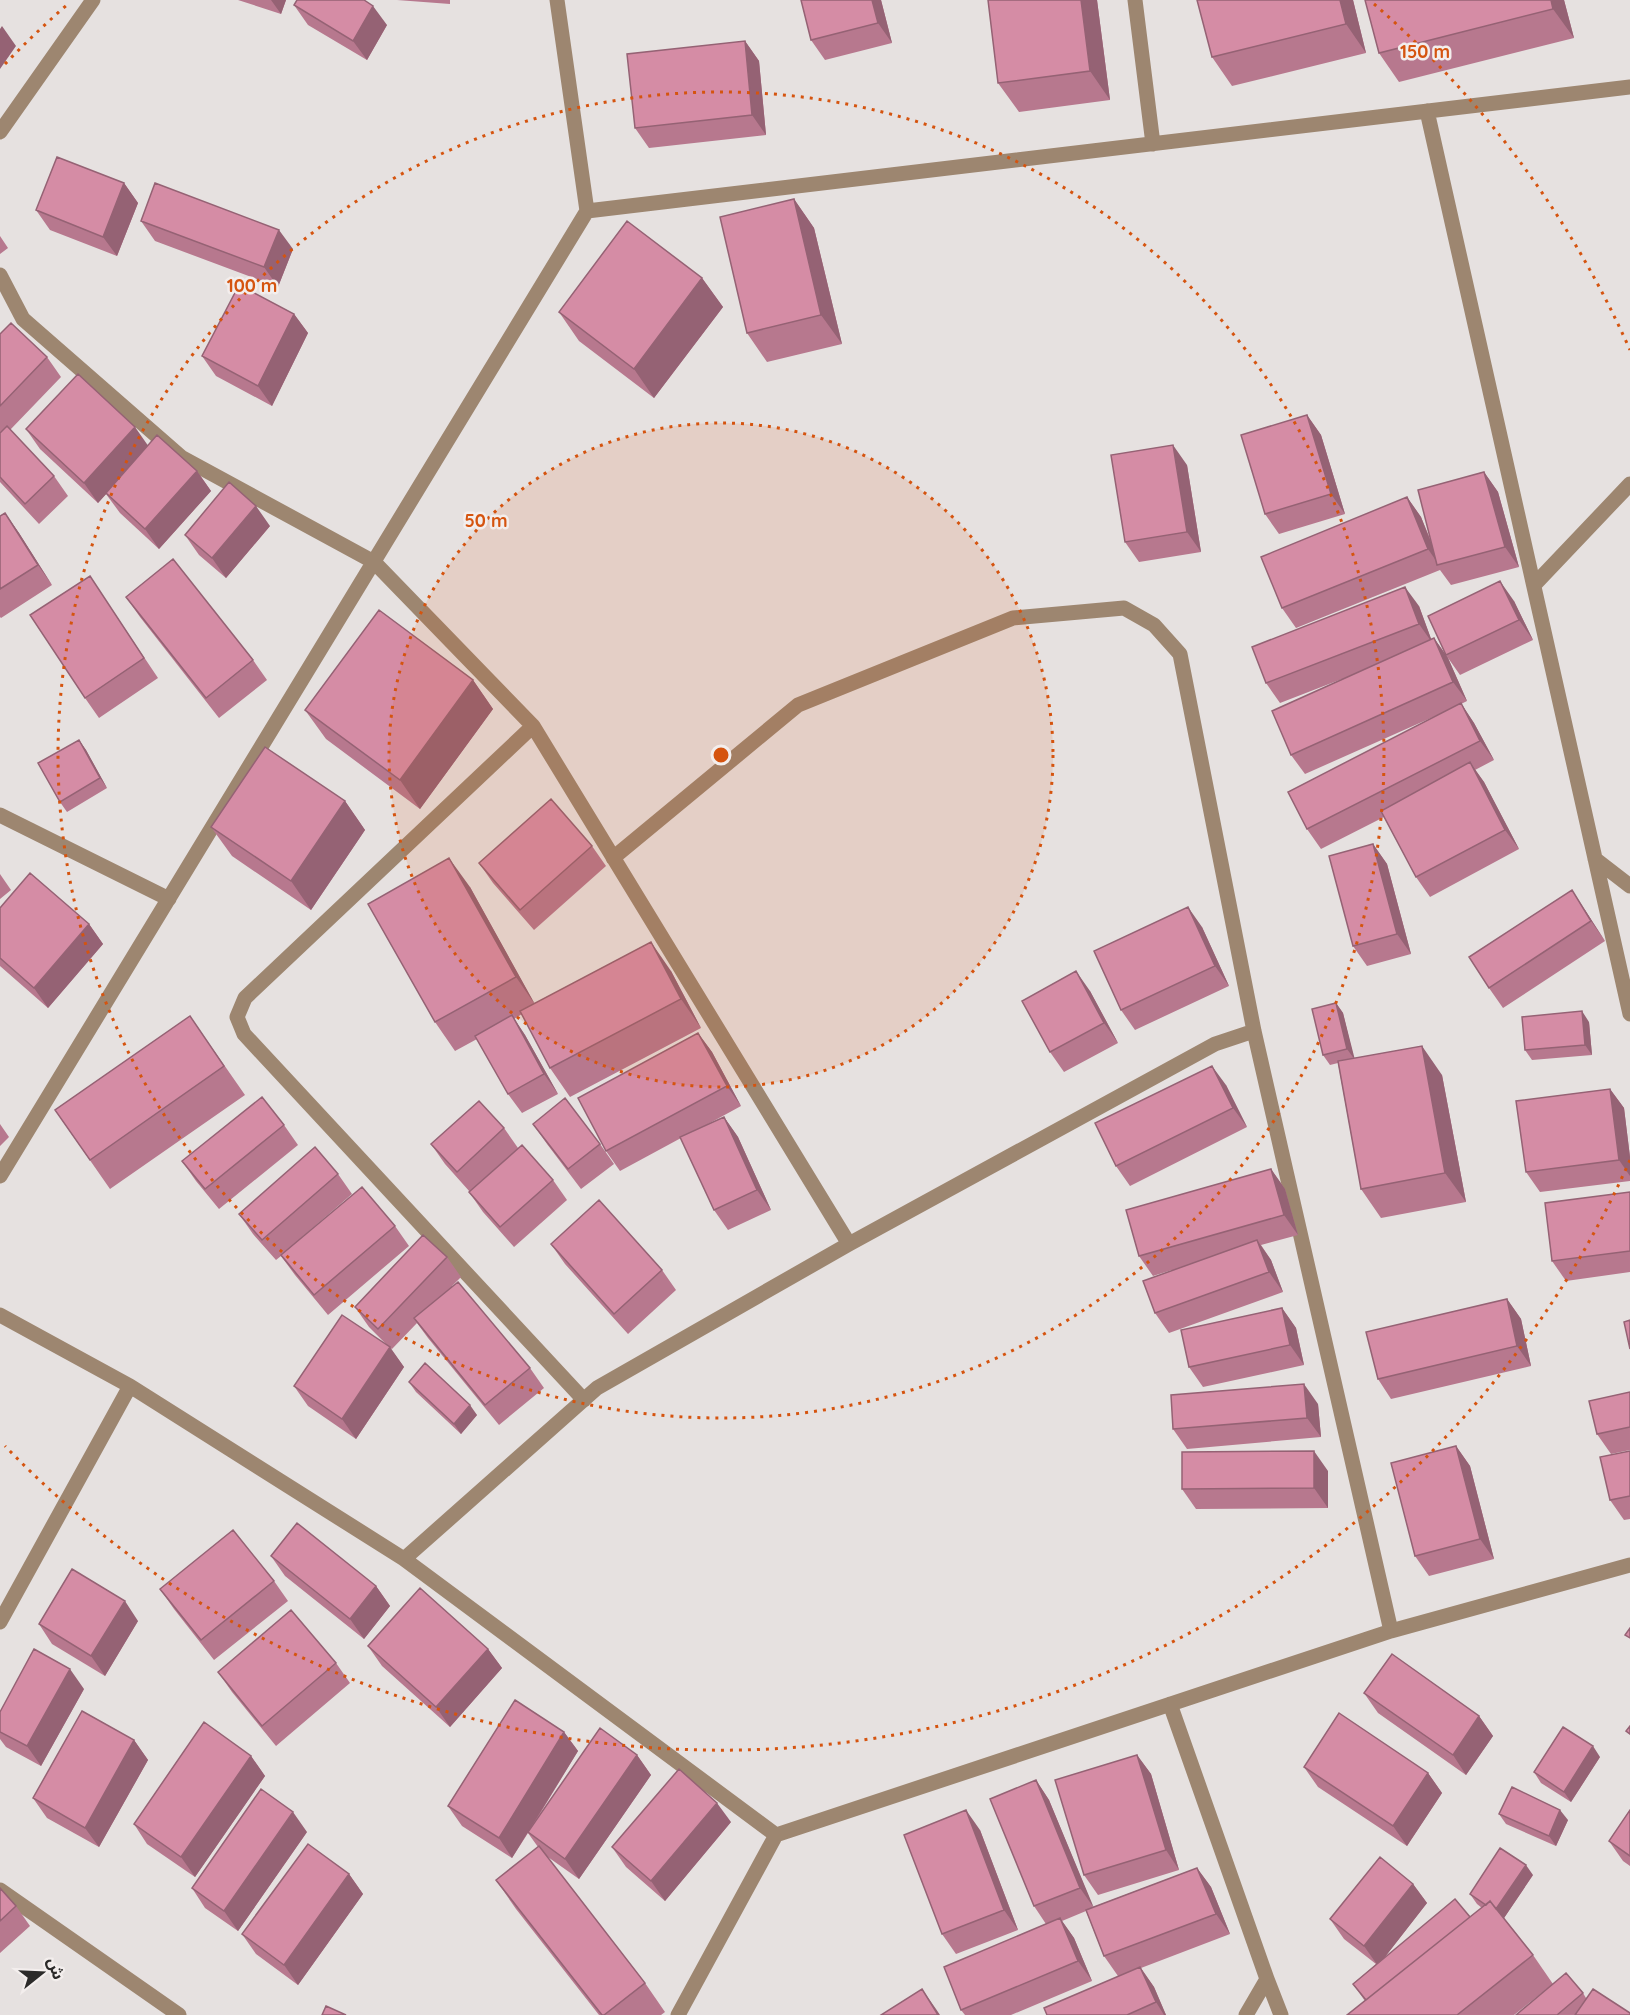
<svg xmlns="http://www.w3.org/2000/svg" width="1630" height="2015" font-family="Quicksand,'Noto Sans Arabic',sans-serif">
<style>
.lines{fill:none;stroke-linecap:round;stroke-linejoin:round}
.minor{stroke:#9d8670;stroke-width:15}
.wall{fill:#b7788e}
.shaded-wall{fill:#956274}
.building{fill:#d58ca5;stroke:#956274;stroke-width:1.5}
.ring{fill:none;stroke:#d5540f;stroke-width:3;stroke-dasharray:3 6}
.centre{fill:#d5540f;stroke:#f3eeed;stroke-width:3}
.ring-label{font-size:18px;text-anchor:middle;font-weight:bold;fill:#d5540f;stroke:#f3eeed;stroke-width:5;stroke-linejoin:round;paint-order:stroke}
</style>
<rect width="100%" height="100%" fill="#e6e1e0"/>
<g class="lines">
<path class="minor" d="M1135,0L1153,144
M1427,111L1630,1014
M0,132L93,0
M587,211L1630,87
M0,275L23,319L181,457L374,562L533,726L849,1244
M1534,585L1630,484
M533,726L245,998L237,1017L244,1034L584,1400
M0,815L169,899
M613,858L798,705L1013,618L1124,608L1154,625L1180,654L1254,1031L1391,1631
M1595,859L1630,886
M0,1176L587,211L557,0
M0,1315L130,1386L404,1559L776,1835
M404,1559L597,1388L849,1244L1215,1044L1254,1031
M0,1622L130,1386
M1170,1704L1267,1979L1246,2015
M0,1890L179,2015
M1267,1979L1281,2015
M678,2015L776,1835L1391,1631L1630,1565"/>
</g>
<path class="wall" d="M238,0H286L281,14Z
M397,0H450V4Z
M801,0H881L892,43L825,60L811,40Z
M988,0H1097L1110,100L1019,112L998,83Z
M1197,0H1353L1366,53L1232,86L1212,57Z
M1564,0L1574,38L1399,82L1379,53Z
M294,5L387,25L367,60L308,25Z
M745,41L759,61L766,135L649,148L635,128Z
M124,183L138,203L117,256L50,230L36,210Z
M794,199L814,228L842,344L767,362L747,333Z
M141,221L293,249L278,287L155,241Z
M0,236L8,248L0,254Z
M702,278L723,307L654,398L579,341L559,312Z
M294,314L308,333L272,406L216,376L202,356Z
M0,334L47,357L61,377L10,430L54,476L68,496L39,524L0,482Z
M1307,415L1321,435L1345,514L1279,534L1265,514Z
M26,429L148,446L197,471L211,491L159,549L120,513L106,494L98,503L40,449Z
M1187,465L1201,552L1139,562L1125,542Z
M1484,472L1498,492L1519,567L1451,585L1440,570L1296,628L1282,608L1407,497L1421,517L1431,541Z
M5,513L19,533L52,585L1,618L0,617V516Z
M270,526L226,578L199,555L185,535Z
M103,596L158,678L99,718L85,698Z
M126,597L253,660L267,680L219,718L140,617Z
M1514,601L1533,640L1460,675L1446,655Z
M1419,606L1431,639L1434,638L1448,658L1467,701L1461,704L1474,723L1494,760L1475,770L1484,782L1519,849L1430,897L1416,877L1384,817L1321,849L1307,829L1440,714L1305,774L1291,755L1342,679L1280,703L1266,683Z
M473,680L493,709L420,809L326,739L305,710Z
M79,740L86,750L107,788L67,812L60,802Z
M345,801L365,830L311,910L232,856L211,827Z
M1373,844L1387,864L1411,954L1367,966L1353,946Z
M592,846L606,866L534,930L493,883L479,863Z
M0,874L11,890L0,899Z
M470,887L534,1003L671,971L701,1028L570,1097L550,1068L522,1014L514,1019L525,1035L558,1094L522,1113L508,1094L477,1039L455,1051L435,1022Z
M0,908L89,924L103,944L48,1008L0,966Z
M1585,910L1605,941L1503,1008L1489,988Z
M1202,927L1229,986L1135,1030L1121,1010Z
M1090,991L1118,1043L1064,1072L1050,1052Z
M1336,1003L1343,1013L1354,1059L1442,1075L1466,1202L1381,1218L1361,1189L1338,1063L1330,1065L1323,1055Z
M190,1016L245,1095L110,1189L55,1110Z
M1589,1022L1592,1055L1532,1060L1525,1050Z
M698,1033L712,1052L741,1106L699,1129L724,1117L738,1137L771,1210L728,1230L714,1210L681,1138L620,1171L606,1151Z
M1226,1085L1247,1127L1130,1186L1116,1166Z
M1610,1089L1624,1108L1630,1157V1181L1540,1192L1526,1172Z
M0,1124L9,1137L0,1146Z
M533,1124L600,1144L614,1164L581,1189L547,1144Z
M284,1125L298,1145L219,1209L196,1181L182,1161Z
M504,1128L518,1148L553,1180L567,1200L514,1247L483,1212L469,1192H470L445,1164L431,1144Z
M1271,1169L1285,1189L1298,1235L1261,1245L1271,1260L1283,1292L1169,1333L1155,1313L1172,1270L1153,1276L1139,1256Z
M338,1174L352,1194L301,1238L395,1226L409,1246L328,1315L295,1275L281,1256L276,1260L253,1234L239,1214Z
M1630,1192V1272L1566,1281L1552,1261Z
M551,1244L662,1270L676,1290L628,1334L565,1264Z
M447,1257L461,1277L452,1286L530,1368L544,1388L499,1425L428,1338L417,1323L392,1349L390,1348L404,1367L356,1439L308,1406L294,1386L389,1347L369,1327L355,1307Z
M1507,1299L1521,1319L1531,1366L1391,1399L1378,1379Z
M1282,1308L1296,1328L1304,1365L1203,1387L1189,1367Z
M409,1382L477,1415L461,1434L416,1392Z
M1630,1392V1450L1611,1454L1597,1434Z
M1318,1404L1321,1437L1187,1449L1173,1429Z
M1456,1446L1470,1466L1494,1559L1429,1576L1415,1556Z
M1630,1451V1519L1624,1520L1610,1500Z
M1328,1471V1508L1196,1509L1182,1489Z
M271,1556L376,1586L390,1606L364,1639L285,1576Z
M274,1581L288,1601L214,1660L174,1609L160,1589Z
M138,1621L105,1676L52,1644L39,1624Z
M368,1646L488,1649L502,1668L450,1727L382,1666Z
M336,1663L350,1683L276,1746L232,1692L218,1672Z
M84,1689L41,1766L6,1747L0,1739V1712Z
M1364,1693L1479,1716L1493,1736L1466,1775L1378,1713Z
M564,1732L578,1751L535,1822L637,1755L651,1775L579,1879L545,1855L645,1983L665,2012L661,2015H599L516,1909L496,1880L538,1847L528,1833L512,1858L462,1826L448,1806Z
M134,1740L148,1760L99,1847L47,1818L33,1798Z
M1137,1755L1151,1774L1179,1870L1098,1895L1084,1875Z
M251,1756L265,1776L195,1877L147,1844L134,1824Z
M1600,1757L1571,1802L1541,1783L1534,1772Z
M1304,1767L1428,1773L1442,1793L1407,1846L1318,1787Z
M1036,1780L1049,1800L1093,1907L1197,1868L1211,1887L1230,1934L1141,1968L1154,1987L1166,2015H1047L1118,1976L1104,1956L1086,1911L1062,1921L1074,1938L1092,1981L1011,2015H965L961,2010L1046,1924L1034,1906Z
M1630,1810V1866L1623,1861L1609,1841Z
M1499,1814L1568,1820L1556,1846L1506,1824Z
M731,1822L665,1901L626,1867L612,1847Z
M980,1830L1018,1930L956,1954L942,1934Z
M307,1832L238,1931L205,1908L192,1888Z
M349,1874L363,1894L298,1985L256,1954L242,1934Z
M1533,1875L1504,1918L1533,1955L1553,1984L1514,2015H1347L1365,2001L1353,1984L1376,1964L1344,1939L1330,1919L1413,1884L1427,1903L1384,1958L1470,1917L1482,1908L1477,1904L1470,1894Z
M0,1888L16,1906L30,1926L0,1953Z
M1583,1993L1586,1998L1630,2015H1516Z"/>
<path class="shaded-wall" d="M271,0H286L281,14Z
M872,0H881L892,43L878,23Z
M1081,0H1097L1110,100L1090,71Z
M1340,0H1353L1366,53L1346,24Z
M1551,0H1564L1574,38L1553,9Z
M373,6L387,25L367,60L353,41Z
M2,26L16,46L0,69V29Z
M745,41L759,61L766,135L752,115Z
M124,183L138,203L117,256L103,237Z
M794,199L814,228L842,344L821,315Z
M279,230L293,249L278,287L264,267Z
M702,278L723,307L654,398L634,369Z
M294,314L308,333L272,406L258,386Z
M1307,415L1321,435L1345,514L1331,494Z
M135,427L149,447L98,503L84,483Z
M1173,445L1187,465L1201,552L1187,532Z
M197,471L211,491L159,549L145,529Z
M1484,472L1498,492L1519,567L1505,547Z
M1407,497L1421,517L1440,565H1439L1428,549Z
M256,506L270,526L226,578L212,558Z
M5,513L19,533L52,585L38,565Z
M1500,581L1514,601L1533,640L1519,620Z
M1405,587L1419,606L1433,644L1419,624Z
M1434,638L1448,658L1467,701L1453,682Z
M473,680L493,709L420,809L400,780Z
M1461,703L1474,723L1494,760L1480,741Z
M79,740L86,750L107,788L100,778Z
M1470,762L1484,782L1519,849L1505,830Z
M345,801L365,830L311,910L291,881Z
M1373,844L1387,864L1411,954L1397,934Z
M449,858L470,887L536,1006L516,977Z
M1572,890L1585,910L1605,941L1591,921Z
M1188,907L1202,927L1229,986L1215,966Z
M89,924L103,944L48,1008L34,988Z
M651,942L671,971L701,1028L681,999Z
M1076,971L1090,991L1118,1043L1104,1023Z
M1336,1003L1343,1013L1355,1060L1347,1049Z
M1582,1011L1589,1022L1592,1055L1585,1045Z
M512,1015L525,1035L558,1094L544,1074Z
M698,1033L712,1052L741,1106L727,1086Z
M1422,1046L1442,1075L1466,1202L1445,1173Z
M1212,1066L1226,1085L1247,1127L1233,1108Z
M1610,1089L1624,1108L1630,1157V1176L1619,1160Z
M724,1117L738,1137L771,1210L757,1190Z
M1271,1169L1285,1189L1298,1235L1284,1215Z
M1257,1240L1271,1260L1283,1292L1269,1272Z
M1507,1299L1521,1319L1531,1366L1517,1346Z
M1282,1308L1296,1328L1304,1365L1290,1345Z
M390,1347L404,1367L356,1439L342,1419Z
M1304,1384L1318,1404L1321,1437L1307,1418Z
M470,1405L477,1415L461,1434L454,1424Z
M1456,1446L1470,1466L1494,1559L1480,1539Z
M1314,1451L1328,1471V1508L1314,1488Z
M376,1586L390,1606L364,1639L350,1619Z
M125,1601L138,1621L105,1676L91,1656Z
M488,1649L502,1668L450,1727L436,1707Z
M70,1669L84,1689L41,1766L27,1746Z
M1479,1716L1493,1736L1466,1775L1453,1755Z
M564,1732L578,1751L512,1858L499,1838Z
M134,1740L148,1760L99,1847L85,1828Z
M1593,1746L1600,1757L1571,1802L1564,1792Z
M637,1755L651,1775L579,1879L565,1859Z
M1137,1755L1151,1774L1179,1870L1166,1850Z
M251,1756L265,1776L195,1877L181,1857Z
M1428,1773L1442,1793L1407,1846L1393,1826Z
M1036,1780L1049,1800L1094,1908L1080,1888Z
M717,1803L731,1822L665,1901L651,1881Z
M966,1810L980,1830L1018,1930L1004,1910Z
M1560,1810L1568,1820L1556,1846L1549,1836Z
M293,1812L307,1832L238,1931L224,1911Z
M1526,1865L1533,1875L1502,1921L1495,1911Z
M1197,1868L1211,1887L1230,1934L1216,1914Z
M349,1874L363,1894L298,1985L284,1965Z
M1413,1884L1427,1903L1378,1966L1364,1946Z
M1060,1918L1074,1938L1092,1981L1078,1961Z
M1140,1967L1154,1987L1166,2015H1164L1156,2002Z
M922,1989L936,2009L940,2015H938Z"/>
<path class="building" d="M297,0H364L373,6L353,41L294,5Z
M801,0H872L878,23L811,40Z
M988,0H1081L1090,71L998,83Z
M1197,0H1340L1346,24L1212,57Z
M1365,0H1551L1553,9L1379,53Z
M745,41L752,115L635,128L627,54Z
M57,157L124,183L103,237L36,210Z
M155,183L279,230L264,267L141,221Z
M794,199L821,315L747,333L720,217Z
M627,221L702,278L634,369L559,312Z
M239,285L294,314L258,386L202,356Z
M11,323L47,357L0,406V334Z
M78,374L135,427L84,483L26,429Z
M1307,415L1331,494L1265,514L1241,435Z
M7,426L54,476L25,504L0,477V433Z
M157,435L197,471L145,529L106,493Z
M1173,445L1187,532L1125,542L1111,455Z
M1484,472L1505,547L1437,565L1418,490Z
M229,482L256,506L212,558L185,535Z
M1407,497L1428,549L1282,608L1261,557Z
M5,513L38,565L0,589V516Z
M173,559L253,660L206,698L126,597Z
M90,576L144,658L85,698L30,615Z
M1500,581L1519,620L1446,655L1428,616Z
M1405,587L1419,624L1266,683L1252,647Z
M379,610L473,680L400,780L305,710Z
M1434,638L1453,682L1291,755L1272,711Z
M1461,703L1480,741L1307,829L1288,792Z
M79,740L100,778L60,802L38,763Z
M265,747L345,801L291,881L211,827Z
M1470,762L1505,830L1416,877L1381,811Z
M551,799L592,846L520,910L479,863Z
M1373,844L1397,934L1353,946L1329,856Z
M449,858L516,977L435,1022L368,904Z
M30,873L89,924L34,988L0,958V908Z
M1572,890L1591,921L1489,988L1469,957Z
M1188,907L1215,966L1121,1010L1094,951Z
M651,942L681,999L550,1068L520,1011Z
M1076,971L1104,1023L1050,1052L1022,1001Z
M1336,1003L1347,1049L1323,1055L1312,1009Z
M1582,1011L1585,1045L1525,1050L1522,1017Z
M512,1015L544,1074L508,1094L475,1036Z
M190,1016L224,1066L90,1160L55,1110Z
M698,1033L727,1086L606,1151L578,1098Z
M1422,1046L1445,1173L1361,1189L1338,1061Z
M1212,1066L1233,1108L1116,1166L1095,1123Z
M1610,1089L1619,1160L1526,1172L1516,1101Z
M262,1097L284,1125L205,1189L182,1161Z
M565,1098L600,1144L568,1169L533,1124Z
M479,1101L504,1128L457,1172L431,1144Z
M724,1117L757,1190L714,1210L680,1137Z
M522,1145L553,1180L500,1227L469,1192Z
M315,1147L338,1174L262,1240L239,1214Z
M1271,1169L1284,1215L1139,1256L1126,1210Z
M362,1187L395,1226L314,1295L281,1255Z
M1630,1192V1251L1552,1261L1545,1203Z
M599,1200L662,1270L614,1314L551,1244Z
M423,1235L447,1257L378,1329L355,1307Z
M1257,1240L1269,1272L1155,1313L1143,1281Z
M458,1282L530,1368L485,1405L414,1318Z
M1507,1299L1517,1346L1378,1379L1366,1332Z
M1282,1308L1290,1345L1189,1367L1181,1330Z
M342,1315L390,1347L342,1419L294,1386Z
M1630,1320V1349L1624,1322Z
M425,1363L470,1405L454,1424L409,1382Z
M1304,1384L1307,1418L1173,1429L1171,1395Z
M1630,1392V1427L1597,1434L1589,1401Z
M1456,1446L1480,1539L1415,1556L1391,1463Z
M1314,1451V1488L1182,1489V1452Z
M1630,1451V1496L1610,1500L1600,1457Z
M297,1523L376,1586L350,1619L271,1556Z
M233,1530L274,1581L201,1640L160,1589Z
M72,1569L125,1601L91,1656L39,1624Z
M420,1588L488,1649L436,1707L368,1646Z
M291,1610L336,1663L262,1726L218,1672Z
M1630,1628V1638L1625,1635Z
M34,1649L70,1669L27,1746L0,1732V1712Z
M1392,1654L1479,1716L1453,1755L1364,1693Z
M515,1700L564,1732L499,1838L448,1806Z
M82,1711L134,1740L85,1828L33,1798Z
M1339,1713L1428,1773L1393,1826L1304,1767Z
M204,1722L251,1756L181,1857L134,1824Z
M1630,1726V1734L1626,1731Z
M1563,1727L1593,1746L1564,1792L1534,1772Z
M600,1728L637,1755L565,1859L528,1832Z
M1137,1755L1166,1850L1084,1875L1055,1780Z
M679,1769L717,1803L651,1881L612,1847Z
M1036,1780L1080,1888L1034,1906L990,1799Z
M1512,1787L1560,1810L1549,1836L1499,1814Z
M261,1789L293,1812L224,1911L192,1888Z
M966,1810L1004,1910L942,1934L904,1835Z
M1630,1810V1856L1609,1841Z
M308,1844L349,1874L284,1965L242,1934Z
M539,1846L645,1983L604,2015H602L496,1880Z
M1500,1848L1526,1865L1496,1909L1490,1901L1486,1905L1470,1894Z
M1380,1857L1413,1884L1364,1946L1330,1919Z
M1197,1868L1216,1914L1104,1956L1086,1910Z
M0,1888L16,1906L0,1921Z
M1455,1899L1470,1917L1366,2000L1353,1984Z
M1490,1901L1533,1955L1457,2015H1347Z
M1060,1918L1078,1961L961,2010L944,1967Z
M1140,1967L1156,2002L1127,2015H1047L1044,2008Z
M1566,1973L1583,1993L1557,2015H1516Z
M922,1989L938,2015H881Z
M1593,1989L1630,2013V2015H1575Z
M326,2006L346,2015H322Z"/>
<circle cx="721" cy="755" r="332" fill="#d5540f" fill-opacity=".12"/>
<g class="ring">
<circle cx="721" cy="755" r="332"/>
<circle cx="721" cy="755" r="663"/>
<path d="M1630 1160A995 995 0 0 1 5 1446M5 64A995 995 0 0 1 68 4M1374 4A995 995 0 0 1 1630 350"/>
</g>
<circle cx="721" cy="755" r="9" class="centre"/>
<g class="ring-label">
<text x="1425" y="58">150 m</text>
<text x="252" y="292">100 m</text>
<text x="486" y="527">50 m</text>
</g>
<g transform="translate(42 1973) rotate(72)" stroke="#f3eeed" stroke-width="4.5" paint-order="stroke">
<path d="M0-4.5L10 22L0 15L-10 22Z" fill="#2b2a29"/>
<text y="-9" font-size="16" font-weight="bold" text-anchor="middle" fill="#2b2a29">ش</text>
</g>
</svg>
